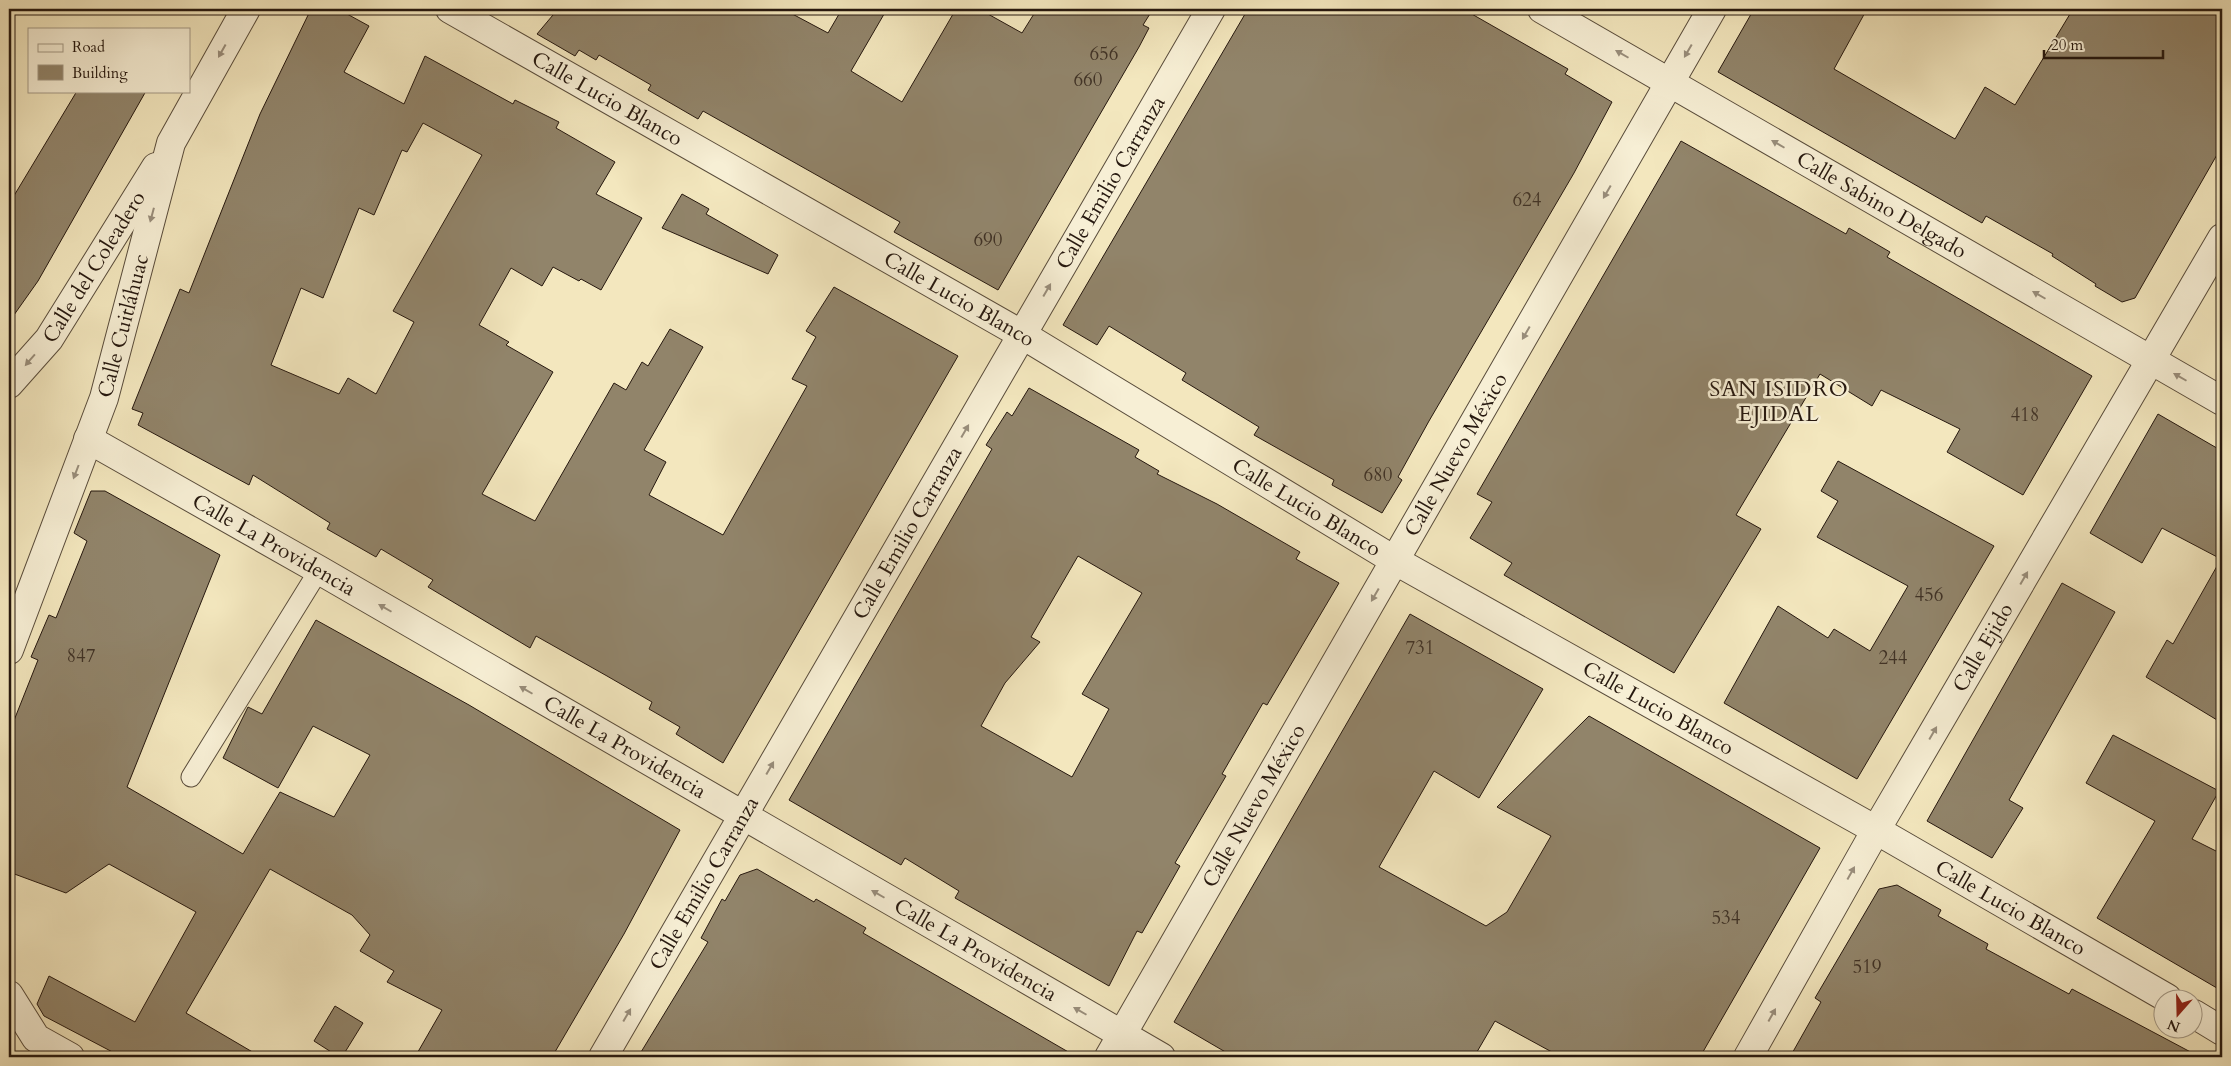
<svg xmlns="http://www.w3.org/2000/svg" width="2231" height="1066" font-family="Cardo,serif">
<style>
.building{fill:#91846a;stroke:#26180f;fill-rule:evenodd}
.lines{fill:none;stroke-linecap:round;stroke-linejoin:round}
.lane-casing{stroke:#594c3b;stroke-width:21}
.street-casing{stroke:#594c3b;stroke-width:30}
.lane{stroke:#f7efd5;stroke-width:19}
.street{stroke:#f7efd5;stroke-width:28}
.oneway{fill:#998e7c}
.labels{text-anchor:middle;dominant-baseline:central;stroke-width:5;stroke-linejoin:round;paint-order:stroke}
.number-label{font-size:19px;fill:#413326}
.street-label{font-size:21px;fill:#26180f;stroke:#f7efd5}
.neighbourhood-label{font-size:22px;letter-spacing:1px;fill:#26180f;stroke:#f7efd5}
</style>
<rect width="100%" height="100%" fill="#f3e7be"/>
<filter id="stains"><feTurbulence type="fractalNoise" baseFrequency=".004" numOctaves="4"/><feColorMatrix values="0 0 0 0 .2 0 0 0 0 .09 0 0 0 0 .02 0 0 0 .5 -.17"/></filter>
<radialGradient id="worn" r=".72"><stop offset=".6" stop-color="#630" stop-opacity="0"/><stop offset="1" stop-color="#630" stop-opacity=".3"/></radialGradient>
<path class="building" d="M311,9H338L369,26L344,72L404,104L425,56L513,104L515,100L559,122L556,128L615,162L596,194L642,218L601,290L581,279L579,281L553,267L542,286L511,268L479,325L509,342L506,345L553,372L482,494L535,521L614,383L626,390L642,362L648,366L670,329L703,347L644,450L666,462L649,495L723,535L807,386L792,379L816,337L806,331L834,287L958,356L723,763L676,734L680,727L649,709L652,702L607,676L536,636L530,648L428,587L433,580L381,549L376,557L327,529L330,523L253,475L249,485L138,425L143,413L132,409L180,289L189,293L260,114ZM423,123L482,155L393,311L414,322L376,394L348,378L339,394L271,365L301,288L323,298L359,208L374,215L402,150L407,152Z
M558,9H783L828,33L842,9H887L851,71L902,102L956,9H979L1022,33L1037,9H1153L1143,25L1149,28L1139,47L998,290L894,232L900,222L703,111L698,119L648,90L651,85L599,55L596,60L579,50L575,56L537,34Z
M1248,9H1463L1568,69L1565,74L1612,102L1574,173L1429,421L1398,477L1402,480L1382,513L1332,485L1334,480L1254,435L1259,427L1182,380L1186,373L1109,326L1097,345L1063,325Z
M1754,9H1867L1834,69L1955,139L1985,87L2015,105L2073,9H2222V146L2135,298L2122,302L2095,286L2096,284L2052,256L2053,254L1986,216L1982,223L1718,72Z
M77,91H146L38,281L9,322V204Z
M1681,141L1846,234L1849,228L1890,252L1887,257L2092,376L2023,495L1947,452L1960,429L1881,390L1872,406L1820,374L1736,515L1761,529L1674,673L1504,575L1512,563L1470,538L1492,502L1477,494Z
M682,194L709,209L706,214L778,255L768,274L662,228Z
M1029,388L1139,450L1135,457L1159,471L1157,474L1217,504L1300,552L1296,559L1339,583L1267,705L1263,703L1222,774L1226,776L1175,863L1180,866L1142,933L1137,931L1109,986L955,898L959,891L905,858L901,865L789,800L992,449L986,445L1007,412L1012,416ZM1078,556L1142,593L1082,694L1109,709L1072,777L981,726L1005,683L1040,642L1031,637Z
M2158,414L2222,451V723L2146,677L2167,640L2173,644L2221,559L2162,528L2142,563L2090,533Z
M1838,461L1994,546L1857,779L1724,703L1778,606L1828,638L1834,629L1870,651L1908,586L1817,537L1838,501L1821,491Z
M91,491H105L220,555L127,787L243,854L280,792L334,817L370,755L313,726L278,788L223,758L248,707L262,714L316,620L469,705L680,830L624,934L552,1057H415L442,1010L387,982L394,971L360,951L370,935L352,915L270,869L186,1013L261,1057H122L44,1016L37,1004L49,976L135,1022L196,912L109,864L66,893L9,872V733L38,660L31,657L49,615L56,618L87,541L74,533Z
M2062,583L2115,612L2009,800L2023,808L1992,858L1927,821Z
M1410,614L1543,689L1479,798L1434,771L1379,867L1486,926L1507,912L1551,836L1497,807L1589,716L1820,848L1700,1057H1561L1495,1021L1474,1057H1234L1174,1022Z
M2113,735L2219,791L2192,839L2222,854V991L2097,918L2155,821L2086,783Z
M757,869L814,902L816,899L866,928L863,933L1077,1057H638L708,942L701,938L722,899L725,901L740,875Z
M1897,885L1941,910L1938,916L1988,944L1986,949L2069,994L2072,989L2200,1057H1790L1821,1002L1815,998L1879,889Z
M335,1006L363,1023L342,1057H339L314,1041Z"/>
<g class="lines">
<defs>
<path id="lane" d="M191,777L319,570"/>
<g id="street">
<path id="s1" d="M450,9L1021,334L1394,560L1876,830L2167,998"/>
<path id="s2" d="M1542,9L2222,401"/>
<path id="s3" d="M9,384L49,339L156,167"/>
<path id="s4" d="M88,439L319,570L1161,1057"/>
<path id="s5" d="M9,650L104,398L171,143L246,9"/>
<path d="M9,995L36,1038L70,1057"/>
<path d="M2194,1014L2222,1031"/>
<path id="s6" d="M603,1057L1211,9"/>
<path id="s7" d="M1109,1057L1712,9"/>
<path id="s8" d="M1748,1057L1876,830L2222,238"/>
</g>
</defs>
<use href="#lane" class="lane-casing"/>
<use href="#street" class="street-casing"/>
<use href="#lane" class="lane"/>
<use href="#street" class="street"/>
</g>
<defs><path id="oneway-solid" d="M-6-.8H1V-3.2L6.5 0L1 3.2V.8H-6Z" transform="scale(1.25)"/></defs>
<g class="oneway">
<use href="#oneway-solid" transform="translate(222 51) rotate(119)"/>
<use href="#oneway-solid" transform="translate(1688 51) rotate(120)"/>
<use href="#oneway-solid" transform="translate(1622 54) rotate(-150)"/>
<use href="#oneway-solid" transform="translate(1778 144) rotate(-150)"/>
<use href="#oneway-solid" transform="translate(1607 192) rotate(120)"/>
<use href="#oneway-solid" transform="translate(152 215) rotate(105)"/>
<use href="#oneway-solid" transform="translate(1047 290) rotate(-60)"/>
<use href="#oneway-solid" transform="translate(2039 295) rotate(-150)"/>
<use href="#oneway-solid" transform="translate(1526 333) rotate(120)"/>
<use href="#oneway-solid" transform="translate(30 360) rotate(131)"/>
<use href="#oneway-solid" transform="translate(2180 377) rotate(-150)"/>
<use href="#oneway-solid" transform="translate(965 431) rotate(-60)"/>
<use href="#oneway-solid" transform="translate(76 472) rotate(111)"/>
<use href="#oneway-solid" transform="translate(2024 578) rotate(-60)"/>
<use href="#oneway-solid" transform="translate(1375 595) rotate(120)"/>
<use href="#oneway-solid" transform="translate(385 608) rotate(-150)"/>
<use href="#oneway-solid" transform="translate(526 690) rotate(-150)"/>
<use href="#oneway-solid" transform="translate(1933 733) rotate(-60)"/>
<use href="#oneway-solid" transform="translate(770 768) rotate(-60)"/>
<use href="#oneway-solid" transform="translate(1851 873) rotate(-61)"/>
<use href="#oneway-solid" transform="translate(878 894) rotate(-150)"/>
<use href="#oneway-solid" transform="translate(1080 1011) rotate(-150)"/>
<use href="#oneway-solid" transform="translate(627 1015) rotate(-60)"/>
<use href="#oneway-solid" transform="translate(1772 1015) rotate(-61)"/>
</g>
<g class="labels">
<g class="number-label">
<text x="1104" y="54">656</text>
<text x="1088" y="80">660</text>
<text x="1527" y="200">624</text>
<text x="988" y="240">690</text>
<text x="2025" y="415">418</text>
<text x="1378" y="475">680</text>
<text x="1929" y="595">456</text>
<text x="1420" y="648">731</text>
<text x="81" y="656">847</text>
<text x="1893" y="658">244</text>
<text x="1726" y="918">534</text>
<text x="1867" y="967">519</text>
</g>
<g class="street-label">
<text stroke="none"><textPath href="#s1" startOffset="181">Calle Lucio Blanco</textPath></text>
<text stroke="none"><textPath href="#s6" startOffset="1011">Calle Emilio Carranza</textPath></text>
<text stroke="none"><textPath href="#s2" startOffset="392">Calle Sabino Delgado</textPath></text>
<text stroke="none"><textPath href="#s3" startOffset="145">Calle del Coleadero</textPath></text>
<text stroke="none"><textPath href="#s1" startOffset="586">Calle Lucio Blanco</textPath></text>
<text stroke="none"><textPath href="#s5" startOffset="344">Calle Cuitláhuac</textPath></text>
<text stroke="none"><textPath href="#s7" startOffset="695">Calle Nuevo México</textPath></text>
<text stroke="none"><textPath href="#s1" startOffset="991">Calle Lucio Blanco</textPath></text>
<text stroke="none"><textPath href="#s6" startOffset="606">Calle Emilio Carranza</textPath></text>
<text stroke="none"><textPath href="#s4" startOffset="214">Calle La Providencia</textPath></text>
<text stroke="none"><textPath href="#s8" startOffset="472">Calle Ejido</textPath></text>
<text stroke="none"><textPath href="#s1" startOffset="1396">Calle Lucio Blanco</textPath></text>
<text stroke="none"><textPath href="#s4" startOffset="619">Calle La Providencia</textPath></text>
<text stroke="none"><textPath href="#s7" startOffset="290">Calle Nuevo México</textPath></text>
<text stroke="none"><textPath href="#s6" startOffset="201">Calle Emilio Carranza</textPath></text>
<text stroke="none"><textPath href="#s1" startOffset="1801">Calle Lucio Blanco</textPath></text>
<text stroke="none"><textPath href="#s4" startOffset="1024">Calle La Providencia</textPath></text>
</g>
<g class="neighbourhood-label">
<text x="1779" y="389">SAN ISIDRO<tspan x="1779" dy="25">EJIDAL</tspan></text>
</g>
</g>
<rect width="2231" height="1066" fill="none" stroke="#f3e7be" stroke-width="30"/>
<rect x="10" y="10" width="2211" height="1046" fill="none" stroke="#26180f" stroke-width="2.5"/>
<rect x="15" y="15" width="2201" height="1036" fill="none" stroke="#26180f"/>
<rect x="28" y="28" width="162" height="65" fill="#f7efd5" stroke="#a39986"/>
<rect x="38" y="44" width="25" height="8" fill="#f7efd5" stroke="#a39986"/>
<text x="72" y="52" font-size="15" fill="#26180f">Road</text>
<rect x="38" y="65" width="25" height="15" fill="#91846a" stroke="#a39986"/>
<text x="72" y="78" font-size="15" fill="#26180f">Building</text>
<g transform="translate(2178 1014) rotate(200)"><circle r="24" fill="#f7efd5" stroke="#a39986"/>
<path d="M0-4L9 19L0 12L-9 19Z" fill="#8f2418"/>
<text y="-8" font-size="14" font-weight="bold" text-anchor="middle" fill="#26180f">N</text>
</g>
<path d="M2044 50v8h119v-8" fill="none" stroke="#26180f" stroke-width="2.5"/>
<text x="2051" y="50" font-size="15" fill="#26180f" stroke="#f7efd5" stroke-width="4" paint-order="stroke">20 m</text>
<rect width="100%" height="100%" filter="url(#stains)"/>
<rect width="100%" height="100%" fill="url(#worn)"/>
</svg>
